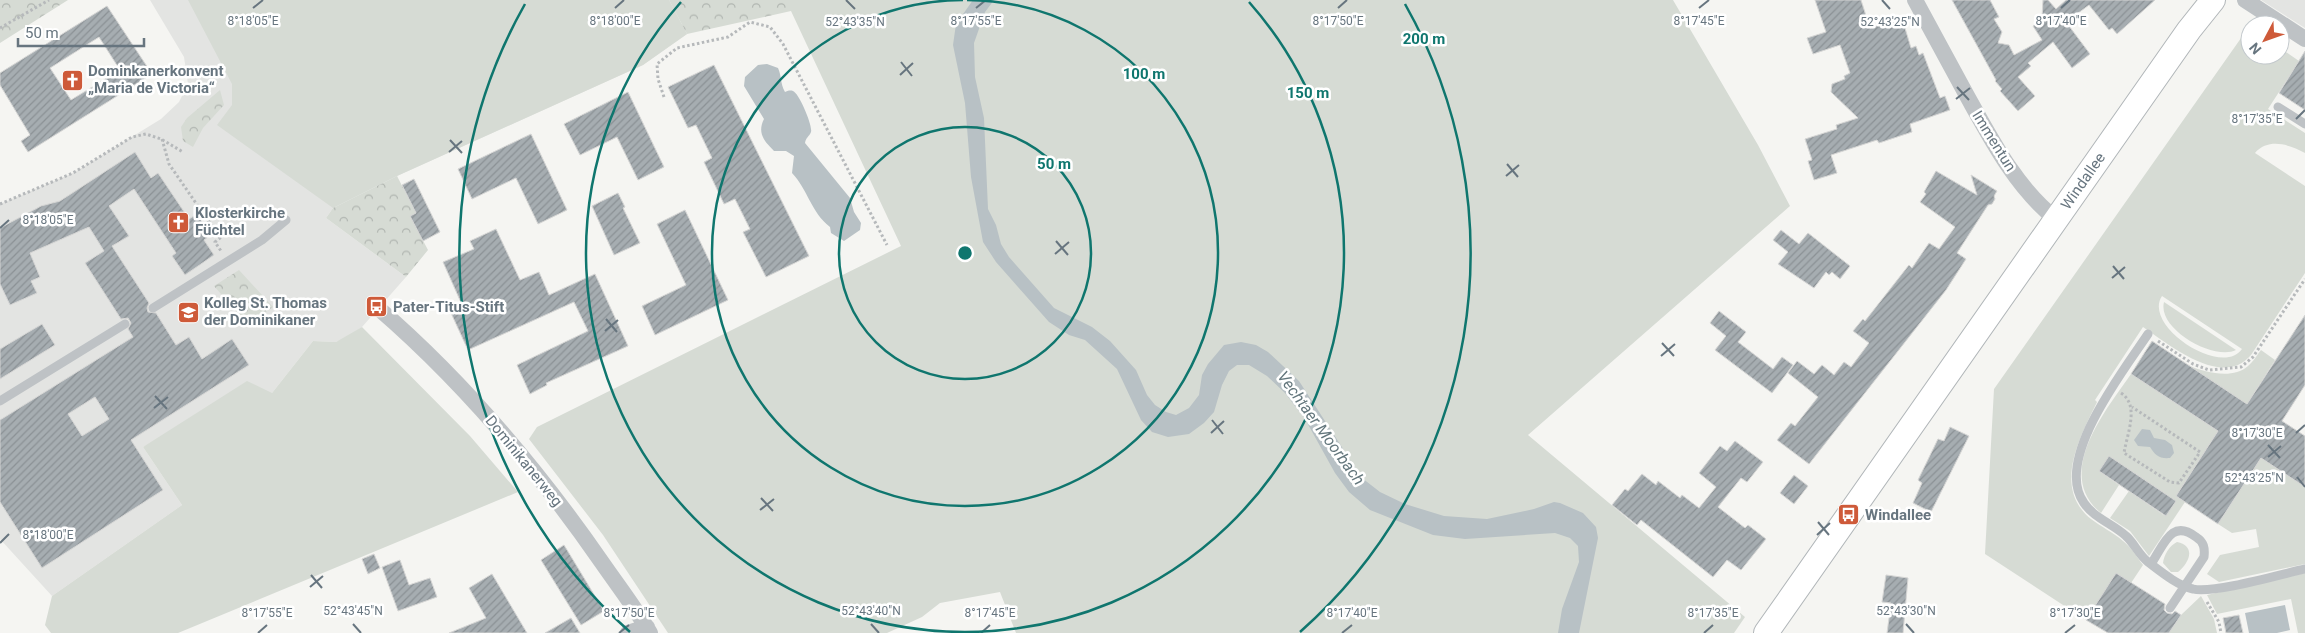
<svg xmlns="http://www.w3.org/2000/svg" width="2305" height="633" font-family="Roboto,sans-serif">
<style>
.built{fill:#e3e4e2}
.green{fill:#d6dbd4;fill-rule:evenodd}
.forest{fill:url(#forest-crowns)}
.water{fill:#b8c1c5}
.building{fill:url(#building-hatch);stroke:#d6d6d5;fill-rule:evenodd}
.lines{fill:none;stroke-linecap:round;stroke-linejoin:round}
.secondary-casing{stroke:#b1b6b9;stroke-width:26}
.path{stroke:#b6b9bb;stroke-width:3;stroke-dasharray:2.5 2.5;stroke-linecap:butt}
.lane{stroke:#bec2c5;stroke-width:9}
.street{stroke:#bec2c5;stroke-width:16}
.secondary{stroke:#fff;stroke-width:24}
.ticks{fill:none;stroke:#67757f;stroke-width:2}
.ring{fill:none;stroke:#0f766e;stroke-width:2.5}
.labels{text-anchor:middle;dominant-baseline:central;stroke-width:5;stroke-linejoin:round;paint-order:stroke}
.poi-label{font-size:15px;font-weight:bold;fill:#67757f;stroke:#fff;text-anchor:start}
.street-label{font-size:15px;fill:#67757f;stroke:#fff}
.water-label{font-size:16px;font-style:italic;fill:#63767c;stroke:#fff}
.ticks-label{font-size:12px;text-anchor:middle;fill:#67757f;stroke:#fff;stroke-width:5;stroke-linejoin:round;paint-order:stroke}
.centre{fill:#0f766e;stroke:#fff;stroke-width:2.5}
.ring-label{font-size:15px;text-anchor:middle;font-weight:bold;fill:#0f766e;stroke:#fff;stroke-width:5;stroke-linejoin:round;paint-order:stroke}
</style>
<defs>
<pattern id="forest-crowns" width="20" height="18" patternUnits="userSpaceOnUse" patternTransform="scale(1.25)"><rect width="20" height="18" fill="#d6dbd4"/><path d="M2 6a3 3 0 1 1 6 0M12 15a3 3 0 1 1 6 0" fill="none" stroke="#b1b6b1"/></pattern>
<pattern id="building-hatch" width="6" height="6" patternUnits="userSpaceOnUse" patternTransform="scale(1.25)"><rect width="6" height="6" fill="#a6adb1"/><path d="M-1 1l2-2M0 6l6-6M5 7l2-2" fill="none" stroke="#8b9195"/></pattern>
</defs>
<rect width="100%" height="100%" fill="#f5f5f2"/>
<path class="built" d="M150,0H669L687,34L643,65L397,176L333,208L326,218L406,277L362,327L350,336L336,342L313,341L272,393L143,447L182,505L52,596L0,539V204L73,173L161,119L179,102L188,84L184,57Z
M2261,0H2305V28Z"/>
<path class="green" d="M188,0H669L687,34L643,65L397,176L333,208L217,125L232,105V84Z
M791,0H1673L1758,145L1790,206L1528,435L1745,617L1734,633H1016L1000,592L940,603L922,617L887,633H668L603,535L529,439L537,427L901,246L791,11Z
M2250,30V55H2280V48L2299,61L2268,109L2305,133V153C2289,144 2268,138 2255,153L2305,186V273L2251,355C2222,389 2170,345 2143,327L2095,400L2097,402C2080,437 2052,488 2091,519C2101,527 2113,532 2123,541C2131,547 2137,557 2143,565L2131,583L2086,620L1985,554L1994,389L2246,31ZM2162,296L2242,349C2222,378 2142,326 2162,296Z
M2164,302L2236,350C2214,361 2157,329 2164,302Z
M362,327L470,436L518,492L178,633H51L45,625L52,596L182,505L143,447L247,381L272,393L313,341L336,342Z
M2261,350L2275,360L2247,404L2189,366C2206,372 2232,380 2248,366C2253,362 2257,355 2261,350Z
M2131,374L2218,431L2176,496L2185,502L2149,556L2130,531L2110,518L2129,491L2165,516L2109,457L2099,471L2119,485L2101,513C2053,474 2106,410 2131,374Z
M2261,458L2305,487V564L2219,582L2207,574L2220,555L2259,547L2256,529L2232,533L2218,524Z
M2177,542C2196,546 2190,562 2178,572H2171L2163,563C2164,555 2169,546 2177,542Z
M2305,573V633H2298L2291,599L2217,614L2207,595Z
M2201,596L2214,619L2217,633H2169L2181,615Z"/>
<path class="forest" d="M0,0H68L0,43Z
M669,0H791V11L687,34Z
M220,90L224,105L203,128L193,147L183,141L181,127L187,118Z
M397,176L416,213L410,216L428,250L406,277L326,218L333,208Z
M239,270L273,307L248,325L214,286Z"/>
<path class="water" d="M973,0H994L985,12L974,43L975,77L984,118L988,209L996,225L1001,244L1009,257L1054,308L1092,327L1110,341L1136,370L1147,395L1155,405L1166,412L1176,415L1189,408L1199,395L1202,375L1208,364L1224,345L1241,342L1256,345L1268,352L1299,381L1362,478L1380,492L1405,504L1444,516L1487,519L1534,509L1554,502L1560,503L1583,513L1596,527L1598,538L1579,633H1558L1562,609L1579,562L1578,546L1570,538L1555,533L1465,539L1433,535L1370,510L1349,492L1335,473L1305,419L1285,393L1267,376L1249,365H1237L1229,371L1222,385L1214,412L1204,423L1189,434L1168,437L1152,432L1141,420L1117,369L1085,340L1069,335L1049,322L996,262L983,242L971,177L965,103L953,45L956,24Z
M767,64L778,68C782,77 780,83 785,92C787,91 790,90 793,91C799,93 813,126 811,132C809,137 806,137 805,143L850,198L854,212L861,223L860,230L844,241L831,233L830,227C811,212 808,190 792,173L794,156L786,151H774C764,141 757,133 764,119L744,86L745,77L758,65Z
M2142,429L2150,430L2154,438L2165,440L2172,445L2174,453L2170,458C2159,459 2155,455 2150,447L2138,446L2134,440Z
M2285,605L2290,630L2277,633H2249L2245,613Z"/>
<path class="building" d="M1815,0H1861L1870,28L1902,18L1911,48L1916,46L1919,55L1923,53L1940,98L1945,96L1950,110L1910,124L1912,132L1879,143L1877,140L1831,155L1837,173L1814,180L1808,161L1812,160L1805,139L1837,129L1836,125L1858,118L1831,92L1832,84L1845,79L1844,76L1850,73L1840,45L1813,54L1807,38L1826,32Z
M1952,0H1990L1999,17L1994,19L2002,32L1998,43L2009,45L2014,55L2042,40L2033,26L2042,18L2043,0H2048L2056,9L2066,0H2155L2117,34L2112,28L2109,30L2089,5L2066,22L2090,54L2072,68L2053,42L2028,63L2031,66L2018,77L2035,96L2018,111L2000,91L2002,89L1995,81L1996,80Z
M107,6L152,74L28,152L21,141L30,135L0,85V73ZM99,37L120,70L71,100L50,68Z
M2305,51V110L2279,93Z
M714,65L809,256L766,277L743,232L750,229L735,199L724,204L704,162L712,158L696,125L688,128L668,87Z
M628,92L664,167L638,180L617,137L580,155L564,124Z
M531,134L567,210L538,224L516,178L472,199L458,169Z
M135,152L151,178L158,173L189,219L197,214L211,235L204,240L214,255L185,275L172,256L176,253L134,189L109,206L129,236L112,246L149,303L147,308L148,312L156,313L176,345L189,337L202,359L232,339L249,365L131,440L163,490L42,568L0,502V420L133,337L128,329L131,323L128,318L121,319L85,263L104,251L89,227L30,253L40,277L31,281L37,293L10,305L0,284V228L41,206L60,201ZM95,397L109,419L82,436L68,414Z
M1936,171L1977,195L1971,175L1997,191L1994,196L1995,199L1992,204L1988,205L1957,253L1966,259L1946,290L1809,464L1777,440L1791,423L1795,426L1818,397L1788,373L1797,361L1814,374L1822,365L1834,375L1844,362L1851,367L1869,343L1853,331L1863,319L1865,321L1909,265L1912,268L1929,243L1939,249L1955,227L1920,202L1926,194L1924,192Z
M414,179L440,232L423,241L410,216L416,213L402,185Z
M618,193L625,207L623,208L640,243L614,255L592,206Z
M685,210L728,300L655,335L642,306L686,285L657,224Z
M496,229L520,280L539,272L549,295L595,274L628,346L546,383L547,385L530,394L517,365L588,331L574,302L468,350L451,313L463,307L443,262L474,249L470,241Z
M1781,230L1799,244L1808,233L1850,266L1840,279L1832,272L1829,275L1826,272L1814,288L1778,264L1788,252L1773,240Z
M1719,311L1746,332L1738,342L1773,369L1782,357L1793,365L1772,393L1715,350L1726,336L1710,323Z
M2305,315V385L2282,421L2305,436V487L2261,458L2218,524L2176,496L2218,431L2131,374L2152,341L2247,404Z
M42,324L55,345L0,379V349Z
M1950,427L1969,436L1931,512L1913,503L1922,483L1918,480L1938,439L1944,441Z
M1735,441L1763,462L1747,482L1741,478L1718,507L1745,528L1748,525L1766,539L1741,570L1727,560L1713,577L1641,520L1637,525L1612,505L1625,489L1628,491L1642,474L1656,485L1658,481L1680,498L1682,495L1699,508L1716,487L1699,473L1720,446L1727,451Z
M2109,456L2176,501L2166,516L2099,471Z
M1794,475L1808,486L1794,504L1780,493Z
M564,545L604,611L581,625L541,560Z
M374,554L380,568L368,574L362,559Z
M400,560L409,585L430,578L437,597L398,611L382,567Z
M2116,573L2165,604L2164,610L2167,613L2172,614L2175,611L2181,615L2169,633H2108L2086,620Z
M492,574L527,633H449L486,618L469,588Z
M1886,575L1908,578L1903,633H1887L1891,603L1882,602Z
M2239,615L2243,633H2226L2223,618Z
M571,618L580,633H545Z"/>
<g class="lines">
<defs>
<g id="secondary">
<path id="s1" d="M1766,633L2189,30L2213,0"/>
</g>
</defs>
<use href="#secondary" class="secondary-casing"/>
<path class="path" d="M0,28L49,0
M664,97L658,79L657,64L677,48L728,37L750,22L770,27L783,44L887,245
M162,139L169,164L220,238L215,242L221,251
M0,204L73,173L132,137L146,134L161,139L183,152
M2158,341L2193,364L2209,370L2241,367L2253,357L2305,279
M2121,393C2140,405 2127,434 2124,453L2170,482L2179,483L2200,452L2132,407
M2207,602L2219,622L2221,633"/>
<path class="lane" d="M2278,107L2305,124
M153,308L262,240L286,220
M2148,334C2124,370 2053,460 2084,503C2094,518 2113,524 2126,536C2134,543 2139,555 2148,562C2160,571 2178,586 2193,589C2213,594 2282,574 2305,569
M0,401L125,324
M2151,564C2164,545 2171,518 2196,537C2204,542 2205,548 2204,557L2170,608"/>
<path class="street" d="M1915,0C1932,31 1949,63 1966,94C1991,139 2016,188 2057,220
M2245,0L2305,39
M377,307C464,382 538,470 603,564C619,587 636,609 650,633
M628,633L647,627"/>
<use href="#secondary" class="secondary"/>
</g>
<path class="ticks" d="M846,0L855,9M1882,0L1890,9M253,8L263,0M615,8L624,0M976,8L986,0M1338,8L1347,0M1699,8L1709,0M2061,8L2070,0M901,62L912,76M900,75L913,63M1957,87L1969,100M1956,99L1970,88M2296,119L2305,110M450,140L462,153M449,152L462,141M1507,164L1518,177M1506,176L1519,165M0,228L9,220M1056,241L1068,255M1055,254L1069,242M2113,266L2124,279M2112,278L2125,267M606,319L617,332M605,331L618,320M1662,343L1674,356M1661,356L1675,344M155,396L167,409M154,408L168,397M1212,420L1223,434M1211,433L1224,421M2296,433L2305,425M2268,445L2280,458M2268,457L2281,446M2297,477L2305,487M761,498L773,511M760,510L774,499M1818,522L1829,535M1817,535L1830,523M0,543L9,534M311,575L322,588M310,587L323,576M353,624L361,633M871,624L879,633M1906,624L1914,633M258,633L267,625M619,633L629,625M981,633L990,625M1342,633L1352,625M1704,633L1713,625M2065,633L2075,625"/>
<g class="ring">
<circle cx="965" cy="253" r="126"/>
<path d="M967 0A253 253 0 1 1 963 0"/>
<path d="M1249 2A379 379 0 1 1 681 2"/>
<path d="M630 632A506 506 0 0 1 525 4M1405 4A506 506 0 0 1 1300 632"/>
</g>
<defs>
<symbol id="church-square" viewBox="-11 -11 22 22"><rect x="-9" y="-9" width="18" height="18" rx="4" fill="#ce5a39" stroke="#fff"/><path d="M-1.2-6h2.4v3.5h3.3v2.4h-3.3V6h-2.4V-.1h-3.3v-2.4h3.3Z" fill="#fff"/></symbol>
<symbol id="bus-square" viewBox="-11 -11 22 22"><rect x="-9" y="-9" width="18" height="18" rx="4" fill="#ce5a39" stroke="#fff"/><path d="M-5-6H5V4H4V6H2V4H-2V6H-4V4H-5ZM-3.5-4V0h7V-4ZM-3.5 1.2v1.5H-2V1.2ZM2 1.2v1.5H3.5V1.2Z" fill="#fff"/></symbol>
<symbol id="school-square" viewBox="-11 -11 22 22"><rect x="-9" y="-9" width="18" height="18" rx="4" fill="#ce5a39" stroke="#fff"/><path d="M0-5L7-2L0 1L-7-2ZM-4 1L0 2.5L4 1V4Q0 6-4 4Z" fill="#fff"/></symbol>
</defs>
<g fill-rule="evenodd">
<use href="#church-square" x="60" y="68" width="25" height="25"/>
<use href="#church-square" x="166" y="210" width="25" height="25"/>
<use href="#bus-square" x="364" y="294" width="25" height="25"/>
<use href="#school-square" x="176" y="300" width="25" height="25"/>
<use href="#bus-square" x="1836" y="502" width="25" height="25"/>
</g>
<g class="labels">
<g class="poi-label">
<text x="88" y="71">Dominkanerkonvent<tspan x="88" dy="17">„Maria de Victoria“</tspan></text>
<text x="195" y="213">Klosterkirche<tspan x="195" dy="17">Füchtel</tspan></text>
<text x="204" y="303">Kolleg St. Thomas<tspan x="204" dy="17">der Dominikaner</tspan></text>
<text x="393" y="307">Pater-Titus-Stift</text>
<text x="1865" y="515">Windallee</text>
</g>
<g class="street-label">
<text transform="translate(1994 141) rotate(58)">Immentun</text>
<text stroke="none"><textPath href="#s1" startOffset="552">Windallee</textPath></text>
<text transform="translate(524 461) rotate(51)">Dominikanerweg</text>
</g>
<g class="water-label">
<text transform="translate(1321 428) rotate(54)">Vechtaer Moorbach</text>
</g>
</g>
<g class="ticks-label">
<text x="253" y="25">8°18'05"E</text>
<text x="615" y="25">8°18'00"E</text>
<text x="976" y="25">8°17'55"E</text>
<text x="1338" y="25">8°17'50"E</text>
<text x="1699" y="25">8°17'45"E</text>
<text x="2061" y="25">8°17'40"E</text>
<text x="855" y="26">52°43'35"N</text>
<text x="1890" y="26">52°43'25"N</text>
<text x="2257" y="123">8°17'35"E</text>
<text x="48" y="224">8°18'05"E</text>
<text x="2257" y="437">8°17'30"E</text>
<text x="2254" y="482">52°43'25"N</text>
<text x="48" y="539">8°18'00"E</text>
<text x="353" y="615">52°43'45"N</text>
<text x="871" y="615">52°43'40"N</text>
<text x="1906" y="615">52°43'30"N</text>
<text x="267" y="617">8°17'55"E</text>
<text x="629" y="617">8°17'50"E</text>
<text x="990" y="617">8°17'45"E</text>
<text x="1352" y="617">8°17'40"E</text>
<text x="1713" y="617">8°17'35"E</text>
<text x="2075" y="617">8°17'30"E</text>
</g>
<circle cx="965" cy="253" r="8" class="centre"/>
<g class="ring-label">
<text x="1424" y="44">200 m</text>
<text x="1144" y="79">100 m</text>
<text x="1308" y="98">150 m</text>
<text x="1054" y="169">50 m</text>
</g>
<g transform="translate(2265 40) rotate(229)"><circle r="24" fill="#ffffff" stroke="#c2c8cc"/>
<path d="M0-4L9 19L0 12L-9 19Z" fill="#ce5a39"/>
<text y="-8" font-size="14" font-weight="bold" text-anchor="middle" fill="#67757f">N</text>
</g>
<path d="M18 38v8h126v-8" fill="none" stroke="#67757f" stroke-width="2.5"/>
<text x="25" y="38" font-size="15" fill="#67757f" stroke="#ffffff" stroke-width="4" paint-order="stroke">50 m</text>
</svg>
